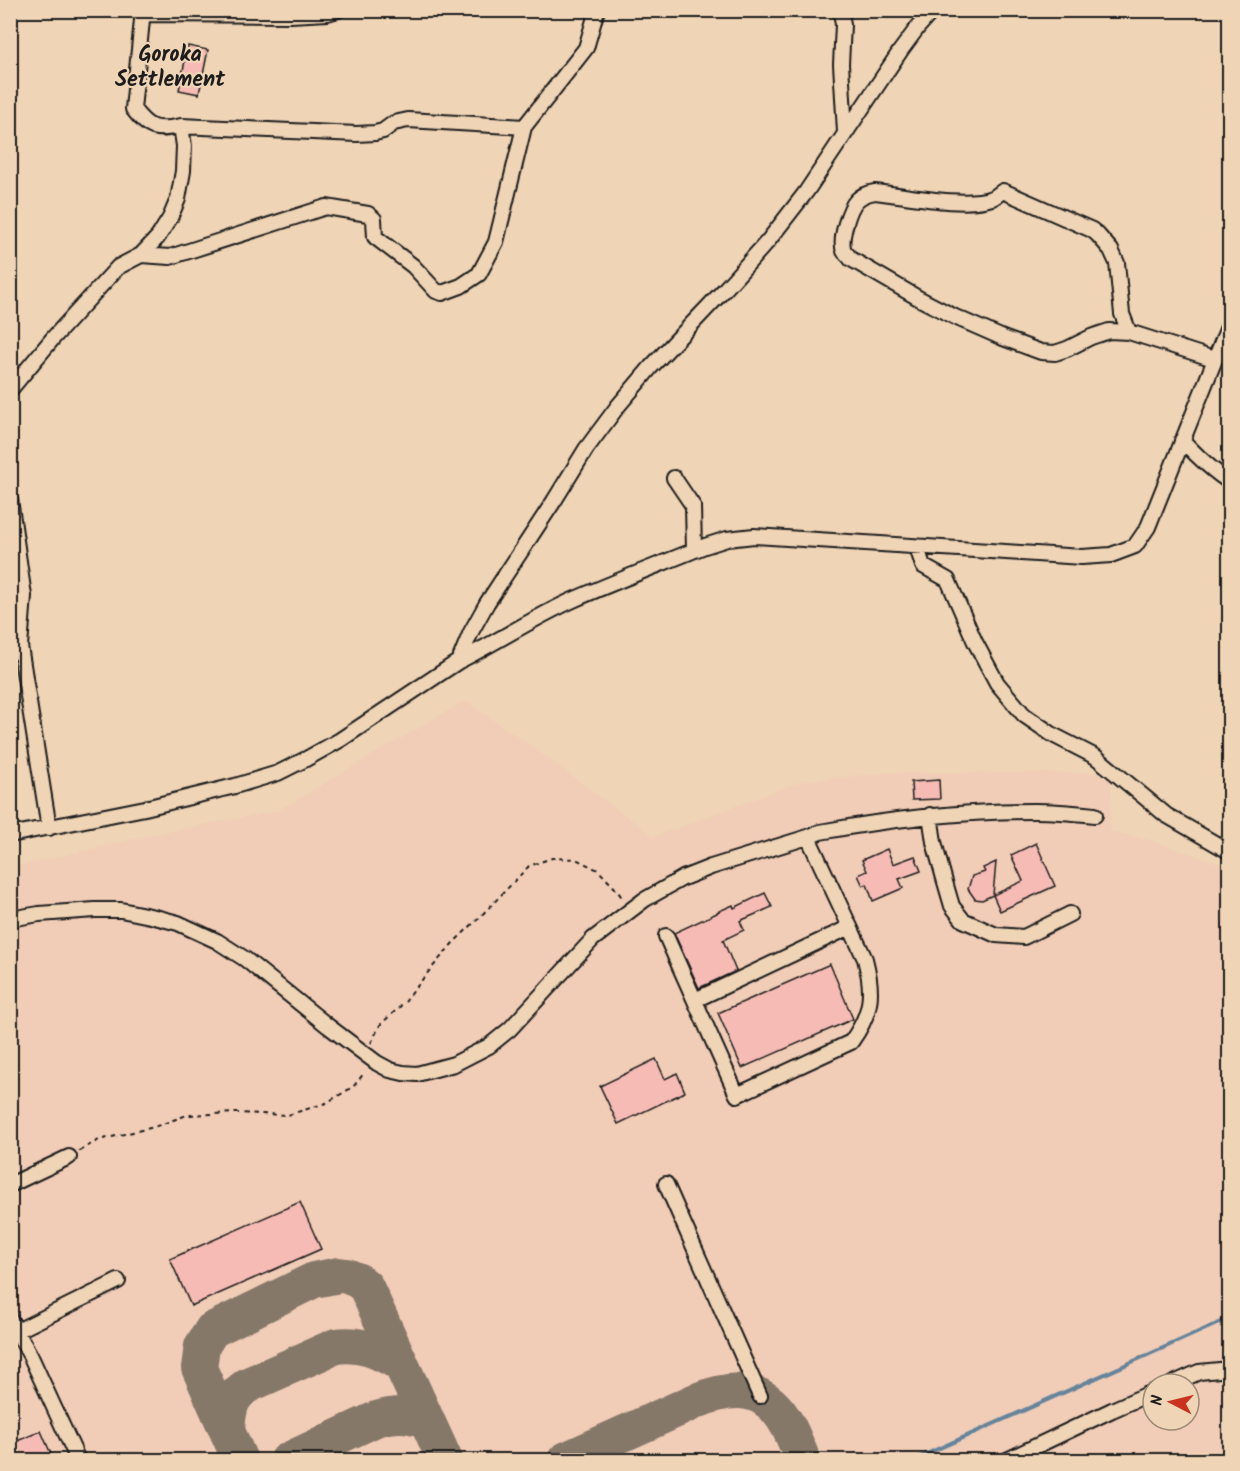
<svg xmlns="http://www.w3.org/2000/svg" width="1240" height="1471" font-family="Kalam,sans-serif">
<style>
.built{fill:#f1ccb6;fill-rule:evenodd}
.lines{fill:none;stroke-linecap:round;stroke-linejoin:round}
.stream{stroke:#65849c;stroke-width:4}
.taxiway{stroke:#867869;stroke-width:36}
.building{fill:#f7bbb5;stroke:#1c1c1c;stroke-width:1.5}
.minor-casing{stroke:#1c1c1c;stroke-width:18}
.path{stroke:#1c1c1c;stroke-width:2;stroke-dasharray:4.5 4.5;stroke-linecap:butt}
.minor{stroke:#efd4b6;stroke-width:14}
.labels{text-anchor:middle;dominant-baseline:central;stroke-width:4.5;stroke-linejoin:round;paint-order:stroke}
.neighbourhood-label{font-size:22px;font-weight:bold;fill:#1c1c1c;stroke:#efd4b6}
</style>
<rect width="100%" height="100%" fill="#efd4b6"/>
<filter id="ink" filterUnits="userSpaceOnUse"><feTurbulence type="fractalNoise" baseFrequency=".0167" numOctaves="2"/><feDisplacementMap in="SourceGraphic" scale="12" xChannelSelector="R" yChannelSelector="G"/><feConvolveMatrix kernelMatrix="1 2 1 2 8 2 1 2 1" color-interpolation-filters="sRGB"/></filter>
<g filter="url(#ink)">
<path class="built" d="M465,701L531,746L654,837L803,781L889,773H1111L1110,831L1152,841L1229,867V1460H11L10,868L157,834L278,811ZM1153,1384H1189V1420H1153Z"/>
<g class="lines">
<path class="stream" d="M913,1460L1230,1318"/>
<path class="taxiway" d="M227,1429C229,1408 230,1397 248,1385L336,1346C361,1342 380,1352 401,1364
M240,1460L199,1368L202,1346L212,1330L314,1280L339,1275L347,1276L359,1281L366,1287L445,1460
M288,1460L376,1419C397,1413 406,1414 427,1420
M565,1460L696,1401C735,1385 766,1385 788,1426C794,1437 798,1449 803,1460"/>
</g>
<path class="building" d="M188,46L208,50L199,94L179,90Z
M939,780L940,799L912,800L911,782Z
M1036,843L1055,886L1000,911L993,895L1023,881L1011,855Z
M887,849L893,864L915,856L921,871L899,879L903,888L873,901L867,884L863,886L858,875L867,871L862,860Z
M996,862L993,895L982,900L975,899L968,889L972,876L985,872L983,868Z
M765,893L772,907L740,921L744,930L723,940L736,971L699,988L674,933L717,913V912L733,905L734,908Z
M830,964L853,1019L742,1068L718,1013Z
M656,1059L665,1079L677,1073L685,1092L618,1124L600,1086Z
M300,1202L321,1249L191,1306L170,1259Z
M41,1431L54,1461H10V1444Z"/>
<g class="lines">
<defs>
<path id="minor" d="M143,10L133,109C149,130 156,131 181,126L357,134L375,133L383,131L394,123L408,120L524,127
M841,10L843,25L841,64L845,132
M142,14L290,15L328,13L338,10
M141,255L170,257L326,207L368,214L374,219L375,237L413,266L436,291L442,293L461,286L479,274L496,242L524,127L586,48L597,10
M1129,332L1122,314L1117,263L1111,250L1097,234L1092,230L1003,191C999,193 996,197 992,198C964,208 905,195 875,192C868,193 862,195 857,200C849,208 839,240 844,251C846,254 849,256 851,259L920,299L955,317L1003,338L1041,352L1055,353L1067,349L1091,337L1109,331L1129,332L1214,359
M10,390L54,337L118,267L141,255L158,237L170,218L178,199L183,171L184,146L181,126
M1182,440C1197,456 1211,470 1230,482
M674,478L693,506L694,550
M10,499L24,596L20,646L49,828
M917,547L923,566L948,580L975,642L997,683L1024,715L1053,735L1096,757L1166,815L1230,852
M459,661C497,642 533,618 573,600C616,581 661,564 705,546L727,539L754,536L1082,557L1111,555L1135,546L1148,527L1230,322
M930,815L934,842L945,882L952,906L963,920L996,935L1024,937L1070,914
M10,835L145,808L235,786L278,773L306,759L340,740L459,661L471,632L487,603L554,501L586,449L618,406L651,367L726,288L768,241L806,192L901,50L918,27L933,10
M10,919L39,914L95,910H121L155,917L178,923L217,941L245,959L328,1026L377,1063L390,1070L403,1073L417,1074L454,1064L489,1046L510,1029L593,939L644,900L683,878L711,867L808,837L820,832C891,819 962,811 1035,811C1055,811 1075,813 1095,815
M666,936L737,1095L851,1042C872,1013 874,993 865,959L808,837
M695,1000L850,927
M666,1184L760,1396
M10,1185L69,1157
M10,1319L31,1357L78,1460
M17,1331L118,1281
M1172,1384L1199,1372L1230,1369
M1007,1460L1112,1410L1153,1392"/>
</defs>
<use href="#minor" class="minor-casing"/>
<path class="path" d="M371,1043L380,1025L405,1002L425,976L453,943L478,919L529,866L552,858L576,859L598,870L615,888L624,900
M79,1151L99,1140L154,1127L187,1115L237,1113L288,1115L326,1103L353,1087L365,1072"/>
<use href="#minor" class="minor"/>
</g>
</g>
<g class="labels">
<g class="neighbourhood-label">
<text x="170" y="55">Goroka<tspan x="170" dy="25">Settlement</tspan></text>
</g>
</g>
<rect width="1240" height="1471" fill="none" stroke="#efd4b6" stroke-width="36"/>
<rect x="18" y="18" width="1204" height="1435" fill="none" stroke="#1c1c1c" stroke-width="2" filter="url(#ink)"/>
<g transform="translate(1171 1402) rotate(277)"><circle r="28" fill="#efd4b6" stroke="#9b8a78" stroke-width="1.5"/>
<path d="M0-4.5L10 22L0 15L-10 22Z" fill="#c8321e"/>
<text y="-9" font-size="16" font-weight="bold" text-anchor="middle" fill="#1c1c1c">N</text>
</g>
</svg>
